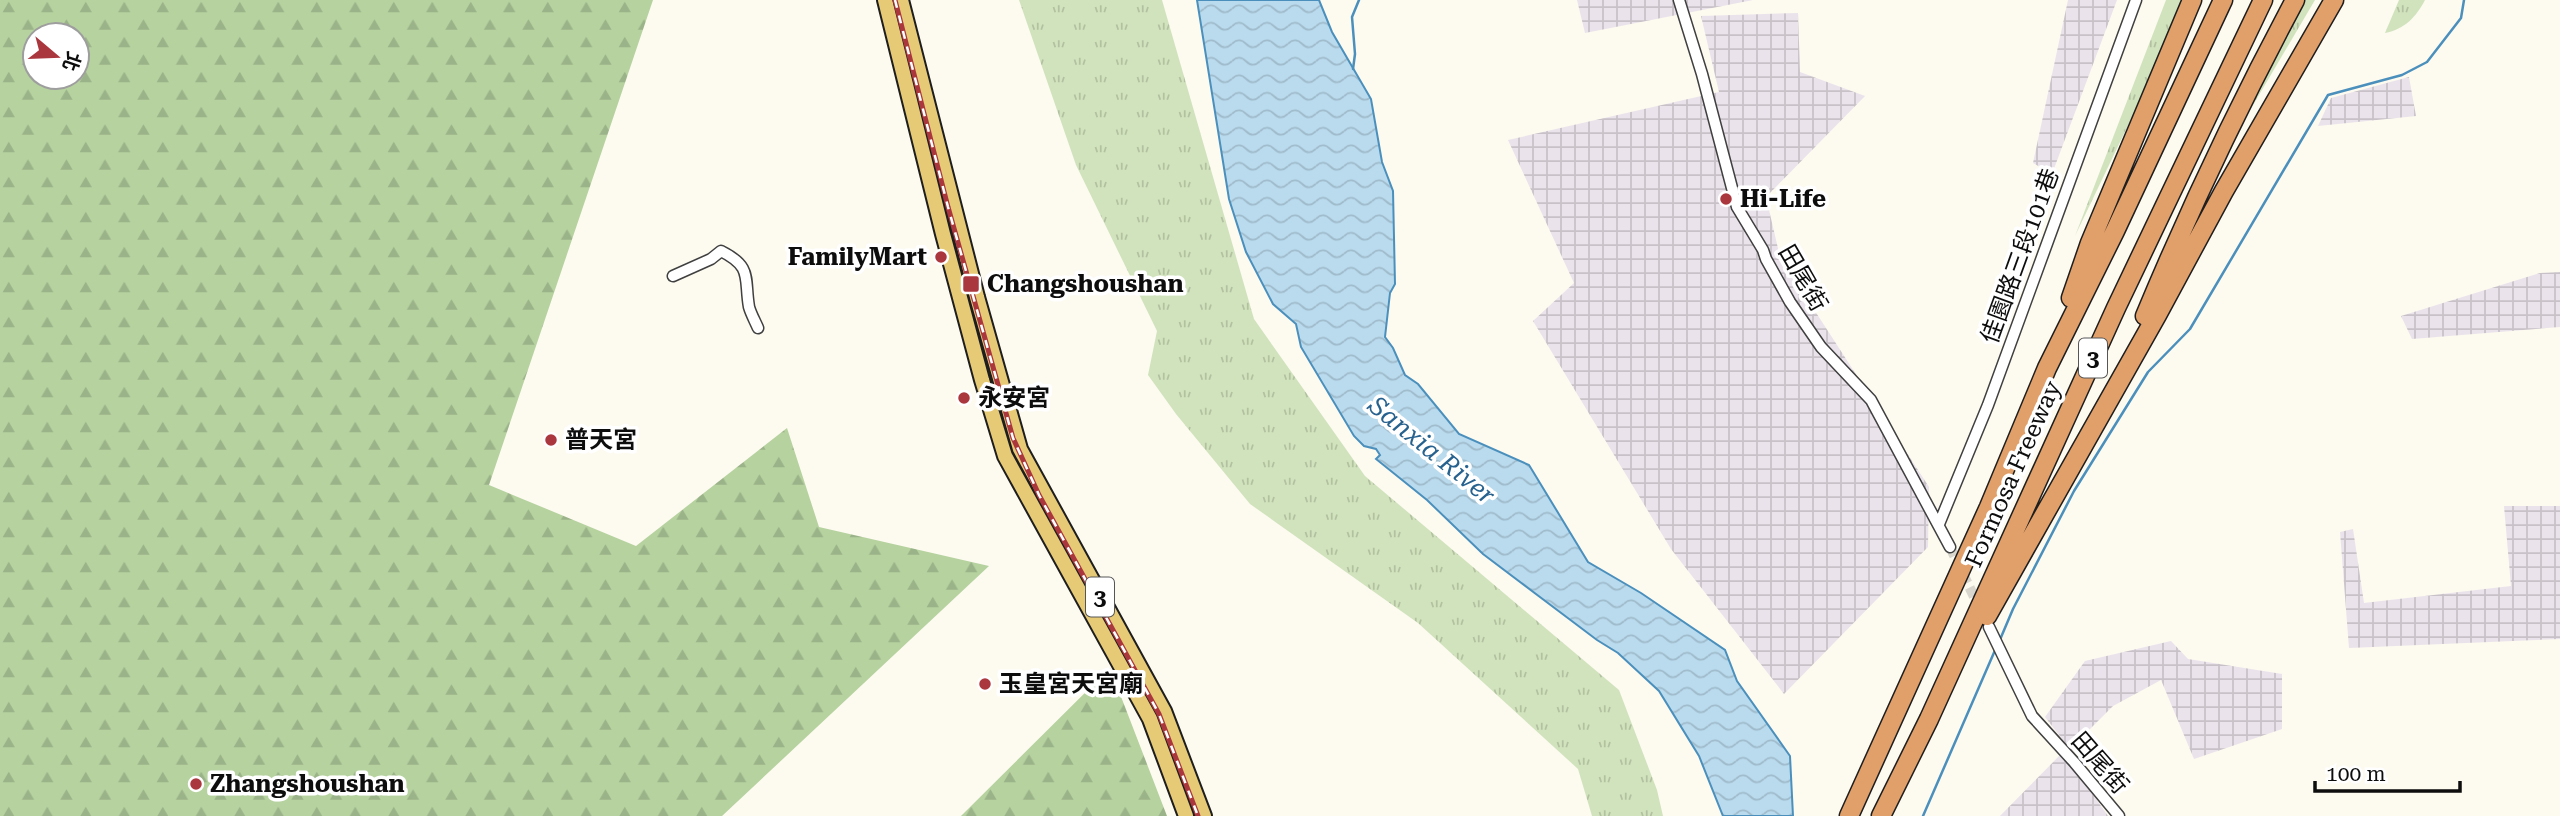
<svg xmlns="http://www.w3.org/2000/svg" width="2560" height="816" font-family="'Roboto Serif','Noto Sans TC',serif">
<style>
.industrial{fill:url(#industrial-grid)}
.grass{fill:url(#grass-tufts)}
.forest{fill:url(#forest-firs);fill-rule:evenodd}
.water{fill:url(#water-waves);stroke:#4b90bc;stroke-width:2}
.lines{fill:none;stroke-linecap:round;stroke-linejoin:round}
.stream{stroke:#4b90bc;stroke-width:2.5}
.street-tunnel{stroke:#d9d6ce;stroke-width:10;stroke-dasharray:10 5;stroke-linecap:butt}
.street-casing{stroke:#404040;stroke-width:13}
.primary-casing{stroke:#1e1e1e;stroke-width:18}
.highway-casing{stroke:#1e1e1e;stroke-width:21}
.street{stroke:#fff;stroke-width:10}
.primary{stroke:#e7ca76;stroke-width:14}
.highway{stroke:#e19f69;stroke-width:18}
.rail-casing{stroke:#ab373e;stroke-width:5}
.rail{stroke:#fff;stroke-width:2.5;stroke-dasharray:8;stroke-linecap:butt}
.poi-dot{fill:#ab373e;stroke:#fff;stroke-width:2.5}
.labels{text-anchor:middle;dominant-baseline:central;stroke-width:7;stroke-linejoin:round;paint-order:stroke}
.shield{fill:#fff;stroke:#565656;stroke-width:2}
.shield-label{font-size:23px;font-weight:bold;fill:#0d0d0d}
.poi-label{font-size:24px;font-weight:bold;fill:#0d0d0d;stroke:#fff;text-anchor:start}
.street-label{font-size:24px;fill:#0d0d0d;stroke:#fff}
.water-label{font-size:26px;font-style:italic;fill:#27628f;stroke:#fff}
</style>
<defs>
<pattern id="industrial-grid" width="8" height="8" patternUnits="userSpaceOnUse" patternTransform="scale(1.75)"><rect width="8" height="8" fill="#eae3eb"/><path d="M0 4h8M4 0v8" fill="none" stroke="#c8c2c8"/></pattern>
<pattern id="grass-tufts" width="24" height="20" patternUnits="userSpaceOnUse" patternTransform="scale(1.75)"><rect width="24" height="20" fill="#d1e3bd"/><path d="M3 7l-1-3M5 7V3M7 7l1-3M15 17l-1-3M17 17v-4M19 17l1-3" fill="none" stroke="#b2c2a1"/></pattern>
<pattern id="forest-firs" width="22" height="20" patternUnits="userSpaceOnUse" patternTransform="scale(1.75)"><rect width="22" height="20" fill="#b6d29f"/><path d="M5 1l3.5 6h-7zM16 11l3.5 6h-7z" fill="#9bb388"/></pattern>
<pattern id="water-waves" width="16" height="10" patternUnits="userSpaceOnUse" patternTransform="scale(1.75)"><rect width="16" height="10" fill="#badbee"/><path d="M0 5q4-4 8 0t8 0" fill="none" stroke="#9fbbcb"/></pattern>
</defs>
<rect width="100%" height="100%" fill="#fdfaf0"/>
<path class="industrial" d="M1577,0H1753L1585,33Z
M2068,0H2117L2052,174L2033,163Z
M1798,13L1800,72L1865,96L1766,197L1780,257L1929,487L1928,547L1784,694L1671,549L1533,321L1574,283L1508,140L1719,92L1701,16Z
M2409,77L2416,116L2318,126L2331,98Z
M2560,272V327L2412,339L2401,316L2540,273Z
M2504,506H2560V639L2349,648L2340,532L2353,529L2364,603L2511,586Z
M2171,641L2188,659L2282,674V729L2194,759L2161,680L2113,706L2070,749L2045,717L2085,661Z
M2063,752L2108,816H2000Z"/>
<path class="grass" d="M1019,0H1162L1254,319L1365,476L1619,690L1657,790L1663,816H1592L1578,769L1418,623L1250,504L1176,414L1148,375L1157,331L1076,165Z
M2166,0H2182L2155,69L2075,236Z
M2302,0H2315L2249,112L2279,42Z
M2399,0H2425C2416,17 2405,29 2385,33Z"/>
<path class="forest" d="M0,0H653L489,485L636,546L787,428L819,527L989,566L722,816H0ZM77,35V77H35V35Z
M1110,668L1167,816H961Z"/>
<path class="water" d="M1197,0H1319L1332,32L1371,99L1382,162L1393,191L1395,284L1390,293L1385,337L1393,348L1405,375L1418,384L1459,434L1529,465L1588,562L1641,593L1725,650L1737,681L1790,756L1793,816H1723L1699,756L1659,691L1618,653L1597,640L1483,554L1427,500L1376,459L1380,455L1376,449L1364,446L1354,436L1301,347L1296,324L1273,304L1246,252L1229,199Z"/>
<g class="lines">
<path class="stream" d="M1353,69L1355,54L1352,17L1359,0
M1999,642L2013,609L2074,491L2148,372L2190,329L2328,95L2402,75L2427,62L2461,18L2464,0
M1923,816L1996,648"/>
<path class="street-tunnel" d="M1950,547L1979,607"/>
<defs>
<path id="street" d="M1679,0L1702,74L1737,207L1763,250L1766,259L1790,302L1821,347L1871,400L1950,547
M673,276L711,259L721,251C753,267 744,278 749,307C751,314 755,321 758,328
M1939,524L1988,405L2136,0
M1989,627L2032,716L2074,762L2119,816"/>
<path id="primary" d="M885,0L943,234L982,380L1005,456L1150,719L1186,816
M901,0L977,297L1020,449L1164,711L1204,816"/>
<path id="highway" d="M2071,298L2090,243L2192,0
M2145,316C2190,208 2240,103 2295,0
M1987,616L2157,315L2224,191L2334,0
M1849,816L1989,507L2047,368L2115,231L2223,0
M1881,816L1929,719L2116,308L2263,0"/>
</defs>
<use href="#street" class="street-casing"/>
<use href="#primary" class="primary-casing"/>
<use href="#highway" class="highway-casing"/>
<use href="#street" class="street"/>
<use href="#primary" class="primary"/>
<use href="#highway" class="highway"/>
<defs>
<path id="rail" d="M895,0L948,207L1013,438L1039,495L1159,714L1198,816"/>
</defs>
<use href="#rail" class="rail-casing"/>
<use href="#rail" class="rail"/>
</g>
<g class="poi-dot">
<circle cx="1726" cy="199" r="7"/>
<circle cx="941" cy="257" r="7"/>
<rect x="962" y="275" width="18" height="18" rx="3.5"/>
<circle cx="964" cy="398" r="7"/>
<circle cx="551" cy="440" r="7"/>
<circle cx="985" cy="684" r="7"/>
<circle cx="196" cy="784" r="7"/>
</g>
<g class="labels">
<g class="shield">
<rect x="2079" y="338.5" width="28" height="39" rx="5"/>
<rect x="1086" y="577.5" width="28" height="39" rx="5"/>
</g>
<g class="shield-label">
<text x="2093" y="358">3</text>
<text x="1100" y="597">3</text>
</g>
<g class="poi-label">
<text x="1740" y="199">Hi-Life</text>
<text x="927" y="257" text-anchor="end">FamilyMart</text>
<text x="987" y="284">Changshoushan</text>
<text x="978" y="398">永安宮</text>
<text x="565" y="440">普天宮</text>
<text x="999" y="684">玉皇宮天宮廟</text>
<text x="210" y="784">Zhangshoushan</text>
</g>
<g class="street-label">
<text transform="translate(2020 256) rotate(-70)">佳園路三段101巷</text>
<text transform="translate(1803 278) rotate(60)">田尾街</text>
<text transform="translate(2013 474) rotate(-66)">Formosa Freeway</text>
<text transform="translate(2100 763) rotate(49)">田尾街</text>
</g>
<g class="water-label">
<text transform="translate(1432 450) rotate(39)">Sanxia River</text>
</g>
</g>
<g transform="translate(56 56) rotate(109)"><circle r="33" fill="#ffffff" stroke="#9e9e9e" stroke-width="2"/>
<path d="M0-5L12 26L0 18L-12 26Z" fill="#ab373e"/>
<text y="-10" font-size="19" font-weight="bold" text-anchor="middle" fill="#0d0d0d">北</text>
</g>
<path d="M2315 781v10h145v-10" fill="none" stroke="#0d0d0d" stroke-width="3.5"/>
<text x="2326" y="781" font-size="21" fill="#0d0d0d" stroke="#ffffff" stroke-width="5" paint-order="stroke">100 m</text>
</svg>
